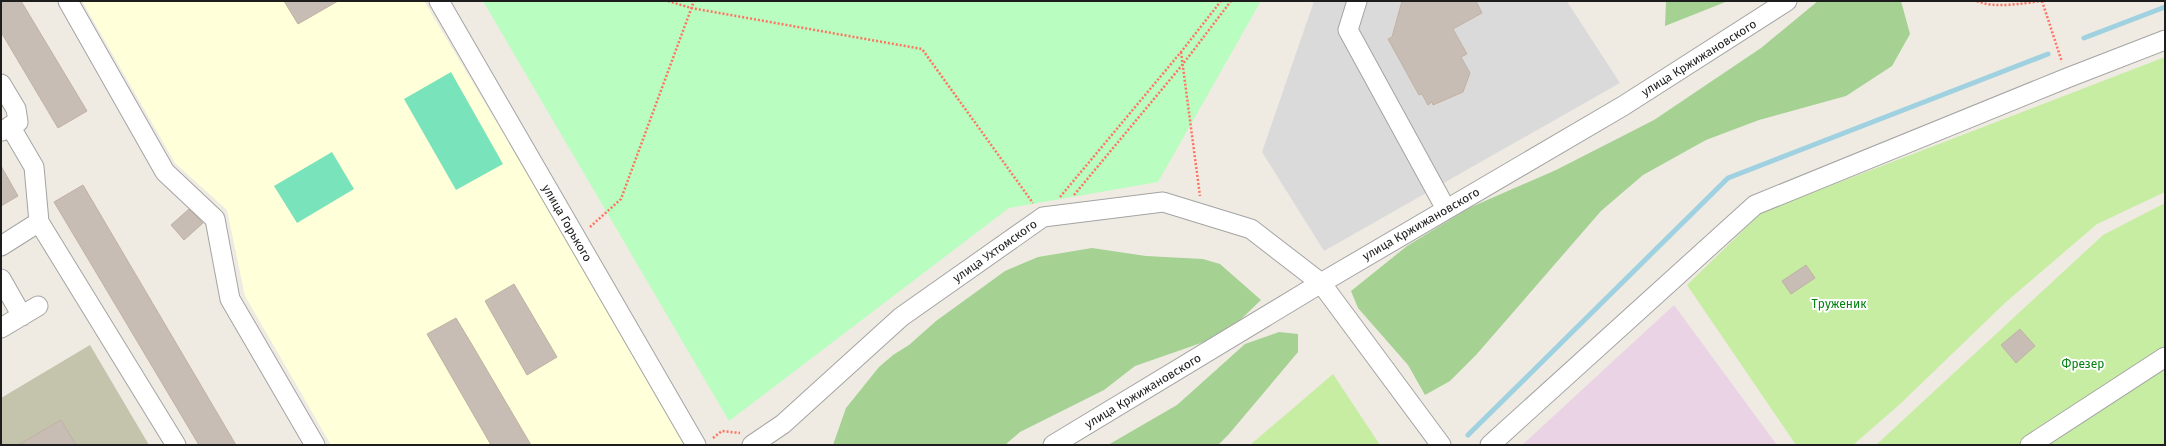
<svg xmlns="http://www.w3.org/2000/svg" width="2166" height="446" font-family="'Fira Sans',sans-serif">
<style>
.residential{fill:#dbdada}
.industrial{fill:#e9d3e4}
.education{fill:#ffffda}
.construction{fill:#c4c4ad}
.grass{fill:#c7eda3}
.forest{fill:#a5d193}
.park{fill:#bafdc0}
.pitch{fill:#79e4bb}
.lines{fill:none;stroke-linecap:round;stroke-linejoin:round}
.stream{stroke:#9fd1e0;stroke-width:5}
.building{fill:#c7bdb5;stroke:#c1b1a3}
.minor-casing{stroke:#a4a4a4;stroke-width:21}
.path{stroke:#ff7362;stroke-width:2.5;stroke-dasharray:2 2;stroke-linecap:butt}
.minor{stroke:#fff;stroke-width:19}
.labels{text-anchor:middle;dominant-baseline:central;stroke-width:4;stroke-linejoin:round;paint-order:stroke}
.street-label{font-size:12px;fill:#1d1d1d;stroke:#fff}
.park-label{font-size:12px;fill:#04820f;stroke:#fff}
</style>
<rect width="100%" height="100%" fill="#efebe2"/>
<path class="residential" d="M1314,1H1568V3L1620,83L1324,251L1262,152Z"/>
<path class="industrial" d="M1674,305L1777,445H1522Z"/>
<path class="education" d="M82,1H424L553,217L685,445H331L245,296L227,210L175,163Z"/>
<path class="construction" d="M90,345L149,445H1V398Z"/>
<path class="grass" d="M2165,57V192L2097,224L2006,302L1899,405L1853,445H1796L1687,285L1762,212Z
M2165,203V445H1876L2103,235Z
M1333,374L1380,445H1250Z"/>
<path class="forest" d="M1666,1H1728L1665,26Z
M1818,1H1901L1910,34L1892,66L1846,96L1759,120L1706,140L1643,175L1601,211L1476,355L1450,381L1425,395L1408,365L1358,308L1351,291L1407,246L1469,208L1556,170L1654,120L1761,48Z
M1092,248L1146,256L1203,259L1220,264L1261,300L1236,324L1204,342L1135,366L1104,390L1020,432L1005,445H833L846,408L879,367L893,355L909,345L936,321L1005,271L1038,257Z
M1279,332L1298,334V352L1229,434L1218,445H1108L1177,405L1245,344Z"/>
<path class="park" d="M483,1H1261L1158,182L1009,208L729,421Z"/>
<path class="pitch" d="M451,72L503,164L456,190L404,99Z
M332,152L354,189L297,223L274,186Z"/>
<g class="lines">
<path class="stream" d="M2084,38L2165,7
M1468,435L1728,178L2048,54"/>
</g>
<path class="building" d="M1,1H21L87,111L58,128L1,32Z
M284,1H338L298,24Z
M1402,1H1476L1482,13L1453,29L1467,54L1461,57L1470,73L1463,92L1433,105L1432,102L1428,105L1422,94L1419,95L1388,39L1392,37Z
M1,166L18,196L1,206Z
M83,185L236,445H199L106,289L54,202Z
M189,209L203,223L184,240L171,225Z
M1806,265L1815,278L1791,294L1782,281Z
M514,284L557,357L527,375L485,301Z
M456,318L474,348L531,445H491L427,334Z
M2020,329L2035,346L2016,363L2001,345Z
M61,420L76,445H18Z"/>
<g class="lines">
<defs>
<path id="minor" d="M68,1L165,172L215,219L230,299L315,445
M439,1L696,445
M1357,1L1348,30L1446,209
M1,84L16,109L18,122L2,131
M39,222L176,445
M1,246L39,222L34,167L10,126
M1,279L22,316
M1,328L38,306
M752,445L783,424L901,317L1043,217L1163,202L1251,229L1321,283L1441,445
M1053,445L1321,283L1623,106L1787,1
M1490,445L1755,205L2067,78L2165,40
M2030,445L2165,357"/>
</defs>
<use href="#minor" class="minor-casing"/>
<path class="path" d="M668,1L691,8L922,49L1033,203
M1977,1C1995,9 2023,3 2042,1
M2042,1L2062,62
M1181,52L1200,196
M1074,195L1183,64L1231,1
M1060,197L1181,52L1221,1
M590,227L621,199L694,1
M713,438L722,431L740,433"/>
<use href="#minor" class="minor"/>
</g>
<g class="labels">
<g class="street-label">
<text transform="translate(1699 58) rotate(-32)">улица Кржижановского</text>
<text transform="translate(567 223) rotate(60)">улица Горького</text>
<text transform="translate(1421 224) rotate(-30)">улица Кржижановского</text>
<text transform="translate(995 251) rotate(-35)">улица Ухтомского</text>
<text transform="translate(1143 391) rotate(-31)">улица Кржижановского</text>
</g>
<g class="park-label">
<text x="1839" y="304">Труженик</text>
<text x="2083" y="364">Фрезер</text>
</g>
</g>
<rect width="2166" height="446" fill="none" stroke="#1d1d1d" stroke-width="4"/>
</svg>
